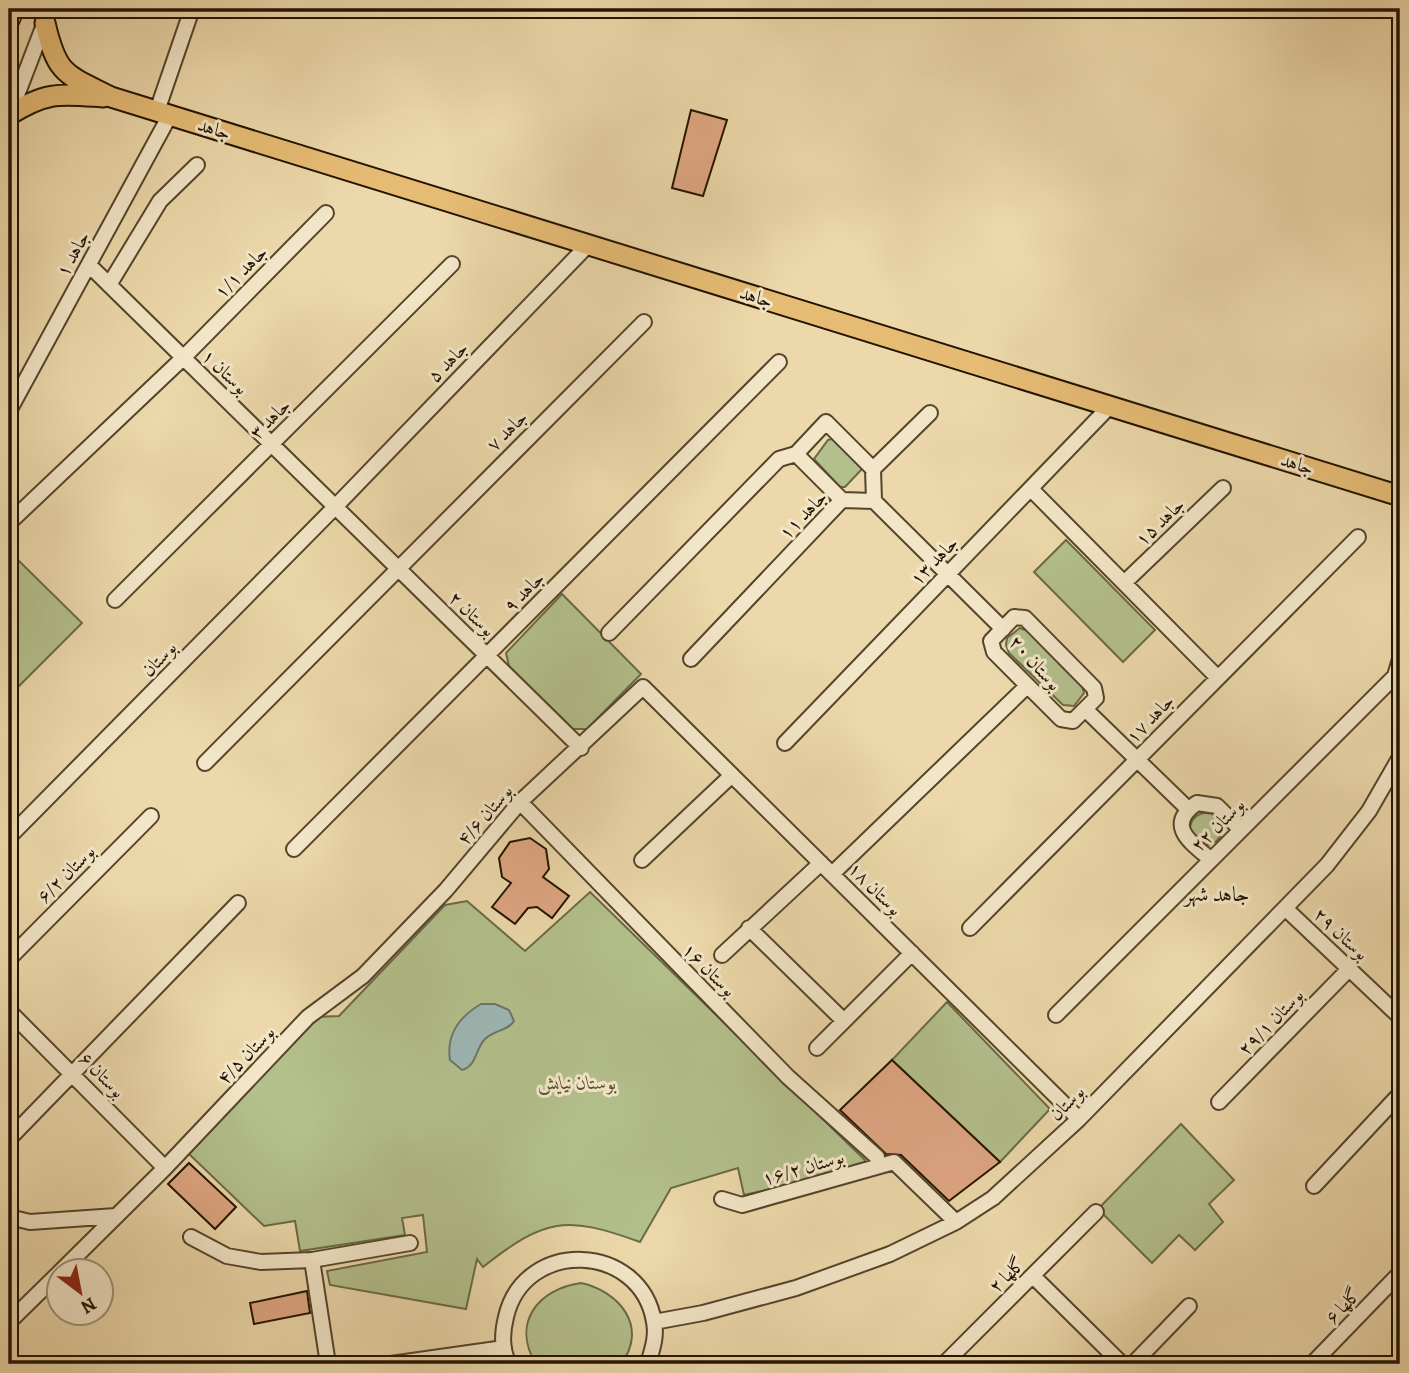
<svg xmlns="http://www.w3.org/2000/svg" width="1409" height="1373" font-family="Alegreya,Amiri,serif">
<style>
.green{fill:#b3c08c;stroke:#6a6a46;stroke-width:2}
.water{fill:#9db7b4;stroke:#6c756c;stroke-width:2}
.building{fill:#dfa683;stroke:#221300;stroke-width:2}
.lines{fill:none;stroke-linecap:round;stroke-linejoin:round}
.minor-casing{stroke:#54442a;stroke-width:18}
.major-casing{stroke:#221300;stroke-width:23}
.highway-casing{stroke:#221300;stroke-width:24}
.minor{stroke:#f3e6c8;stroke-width:14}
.major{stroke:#e6bc75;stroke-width:19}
.highway{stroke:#e6bc75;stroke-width:21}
.labels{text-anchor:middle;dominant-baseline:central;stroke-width:6;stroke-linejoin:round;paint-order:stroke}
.street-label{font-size:19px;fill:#221300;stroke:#f3e6c8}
.park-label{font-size:19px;font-style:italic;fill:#555031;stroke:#f3e6c8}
.neighbourhood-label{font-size:21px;fill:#221300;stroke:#f3e6c8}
</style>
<rect width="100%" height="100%" fill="#ecd8aa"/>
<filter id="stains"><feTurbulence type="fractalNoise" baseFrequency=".00286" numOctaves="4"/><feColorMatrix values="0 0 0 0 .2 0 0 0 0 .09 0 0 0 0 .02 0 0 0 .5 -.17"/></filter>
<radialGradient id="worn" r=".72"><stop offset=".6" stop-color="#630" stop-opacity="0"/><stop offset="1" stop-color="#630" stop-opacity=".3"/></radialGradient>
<path class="green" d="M832,439L861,466V470L845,487H840L814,459L828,440Z
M1066,540L1155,630L1123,662L1034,572Z
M18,560L82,623L11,694L9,569Z
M562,594L641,674L587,729H573L509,666L506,653Z
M1020,628L1028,631L1082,686L1084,693L1074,706L1063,705L1009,653L1006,645L1007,638Z
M1190 829a16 16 0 1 1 32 0a16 16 0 1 1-32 0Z
M590,892L872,1167L744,1195L738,1168L671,1188L640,1242C566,1215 545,1218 483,1267L477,1259L466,1309L330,1285L327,1271L427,1252L423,1215L402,1218L405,1235L300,1251L295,1221L264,1226L188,1153L313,1017L339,1016L445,905L467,901L525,951Z
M947,1002L1050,1109L1000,1162L892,1060Z
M1181,1124L1234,1180L1209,1204L1223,1222L1195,1250L1179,1235L1152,1263L1098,1209Z
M581,1283C619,1291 649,1327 621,1364H536C511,1323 538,1289 581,1283Z"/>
<path class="water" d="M481,1004H495L509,1010L514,1021C508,1031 494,1030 485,1039C475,1049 477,1066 462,1070L450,1060C446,1034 459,1017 481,1004Z"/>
<path class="building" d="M691,110L727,120L703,196L672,188Z
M530,838L546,849L549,869L543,877L569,896L552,918L537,907L528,908L515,924L492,907L511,883L502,877L499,858L510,842Z
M892,1060L1000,1162L949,1201L901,1155L886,1154L840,1110Z
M189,1163L236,1207L215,1229L168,1184Z
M307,1291L310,1313L254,1324L250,1303Z"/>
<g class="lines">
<defs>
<path id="minor" d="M157,111L192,9
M9,116L50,9
M89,265L581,748
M109,285L160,201L197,165
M9,411L170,115
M1031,489L1217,677
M842,500L796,454L826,422L873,469
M874,501L1003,629
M9,523L183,358L326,213
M1124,583L1223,488
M115,600L452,264
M1014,617L1025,618L1094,688L1096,698L1073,721L1061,719L994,652L991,641Z
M609,633L779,459L796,454
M691,659L842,500L874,501L873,469L930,413
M1085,709L1188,809
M785,743L1110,406
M205,763L644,322
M520,802L788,1077L877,1157
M9,837L335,507L588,245
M294,849L779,362
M1210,859C1190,842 1165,825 1197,803L1217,806L1240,829
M642,860L732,775
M832,874L1027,686
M1286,909L1400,1017
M749,928L844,1021
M970,928L1358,537
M722,955L821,863
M9,959L151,816
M9,1011L165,1168
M1056,1015L1395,676L1400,659
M817,1048L912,953
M1219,1102L1350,968
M9,1139L238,903
M1314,1186L1400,1094
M722,1199L742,1205L894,1162L956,1222
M9,1217L30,1222L116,1216
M191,1237L227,1256L261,1262L312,1260L328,1364
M312,1260L410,1243
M60,1272L165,1168L308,1017L363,976L446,890L520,802L643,687L1079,1119
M1034,1277L1122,1364
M9,1322L60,1272
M654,1322L703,1313L796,1288L890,1254L956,1222L993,1198L1079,1119L1327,865L1369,811L1400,757
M391,1364L504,1348
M509,1364C501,1349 502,1333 506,1317C524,1238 641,1242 654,1322C657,1337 652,1350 648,1364
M944,1364L1096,1212
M1133,1364L1189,1306
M1312,1364L1400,1273"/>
<path id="major" d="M45,23C57,75 65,74 111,97L1400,496
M9,115C47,91 60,94 103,97"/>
<path id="highway" d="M9,19L13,9"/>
</defs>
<use href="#minor" class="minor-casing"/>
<use href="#major" class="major-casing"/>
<use href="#highway" class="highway-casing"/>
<use href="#minor" class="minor"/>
<use href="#major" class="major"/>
<use href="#highway" class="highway"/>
</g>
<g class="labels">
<g class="street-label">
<text transform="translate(214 129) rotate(17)">جاهد</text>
<text transform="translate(73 254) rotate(-61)">جاهد ۱</text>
<text transform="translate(241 272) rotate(-45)">جاهد ۱/۱</text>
<text transform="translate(756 297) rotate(17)">جاهد</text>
<text transform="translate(448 362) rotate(-46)">جاهد ۵</text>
<text transform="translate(225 372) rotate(44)">بوستان ۱</text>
<text transform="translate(270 419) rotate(-45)">جاهد ۳</text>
<text transform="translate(507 431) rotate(-45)">جاهد ۷</text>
<text transform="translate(1297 464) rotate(17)">جاهد</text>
<text transform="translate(803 515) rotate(-46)">جاهد ۱۱</text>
<text transform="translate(1160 522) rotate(-44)">جاهد ۱۵</text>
<text transform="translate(934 561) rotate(-46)">جاهد ۱۳</text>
<text transform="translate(524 592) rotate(-45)">جاهد ۹</text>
<text transform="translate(472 614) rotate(44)">بوستان ۲</text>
<text transform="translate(159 659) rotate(-46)">بوستان</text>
<text transform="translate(1035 663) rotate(48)">بوستان ۲۰</text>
<text transform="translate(1150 719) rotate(-46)">جاهد ۱۷</text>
<text transform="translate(485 815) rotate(-49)">بوستان ۴/۶</text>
<text transform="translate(1218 825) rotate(-45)">بوستان ۲۲</text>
<text transform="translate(66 874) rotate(-45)">بوستان ۶/۲</text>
<text transform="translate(875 889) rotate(45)">بوستان ۱۸</text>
<text transform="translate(1341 934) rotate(43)">بوستان ۲۹</text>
<text transform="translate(709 970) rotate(45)">بوستان ۱۶</text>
<text transform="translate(1271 1022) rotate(-46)">بوستان ۲۹/۱</text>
<text transform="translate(246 1055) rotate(-46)">بوستان ۴/۵</text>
<text transform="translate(102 1075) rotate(46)">بوستان ۶</text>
<text transform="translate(1067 1103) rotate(-45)">بوستان</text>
<text transform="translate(803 1168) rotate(-16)">بوستان ۱۶/۲</text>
<text transform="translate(1007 1275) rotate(-44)">گلها ۲</text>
<text transform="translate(1343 1306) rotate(-46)">گلها ۶</text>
</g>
<g class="park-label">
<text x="577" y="1083">بوستان نیایش</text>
</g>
<g class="neighbourhood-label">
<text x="1217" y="894">جاهد شهر</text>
</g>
</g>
<rect width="1409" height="1373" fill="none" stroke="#ecd8aa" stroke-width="35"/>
<rect x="10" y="10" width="1388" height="1352" fill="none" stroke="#221300" stroke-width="3.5"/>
<rect x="18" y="18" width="1374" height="1338" fill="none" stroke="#221300" stroke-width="2"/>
<g transform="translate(80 1292) rotate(148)"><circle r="33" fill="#f3e6c8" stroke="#9f9278" stroke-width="2"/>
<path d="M0-5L12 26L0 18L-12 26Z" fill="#8f2418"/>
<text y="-10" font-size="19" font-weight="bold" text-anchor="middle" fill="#221300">N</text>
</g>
<rect width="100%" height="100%" filter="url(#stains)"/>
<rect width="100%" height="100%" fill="url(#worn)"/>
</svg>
